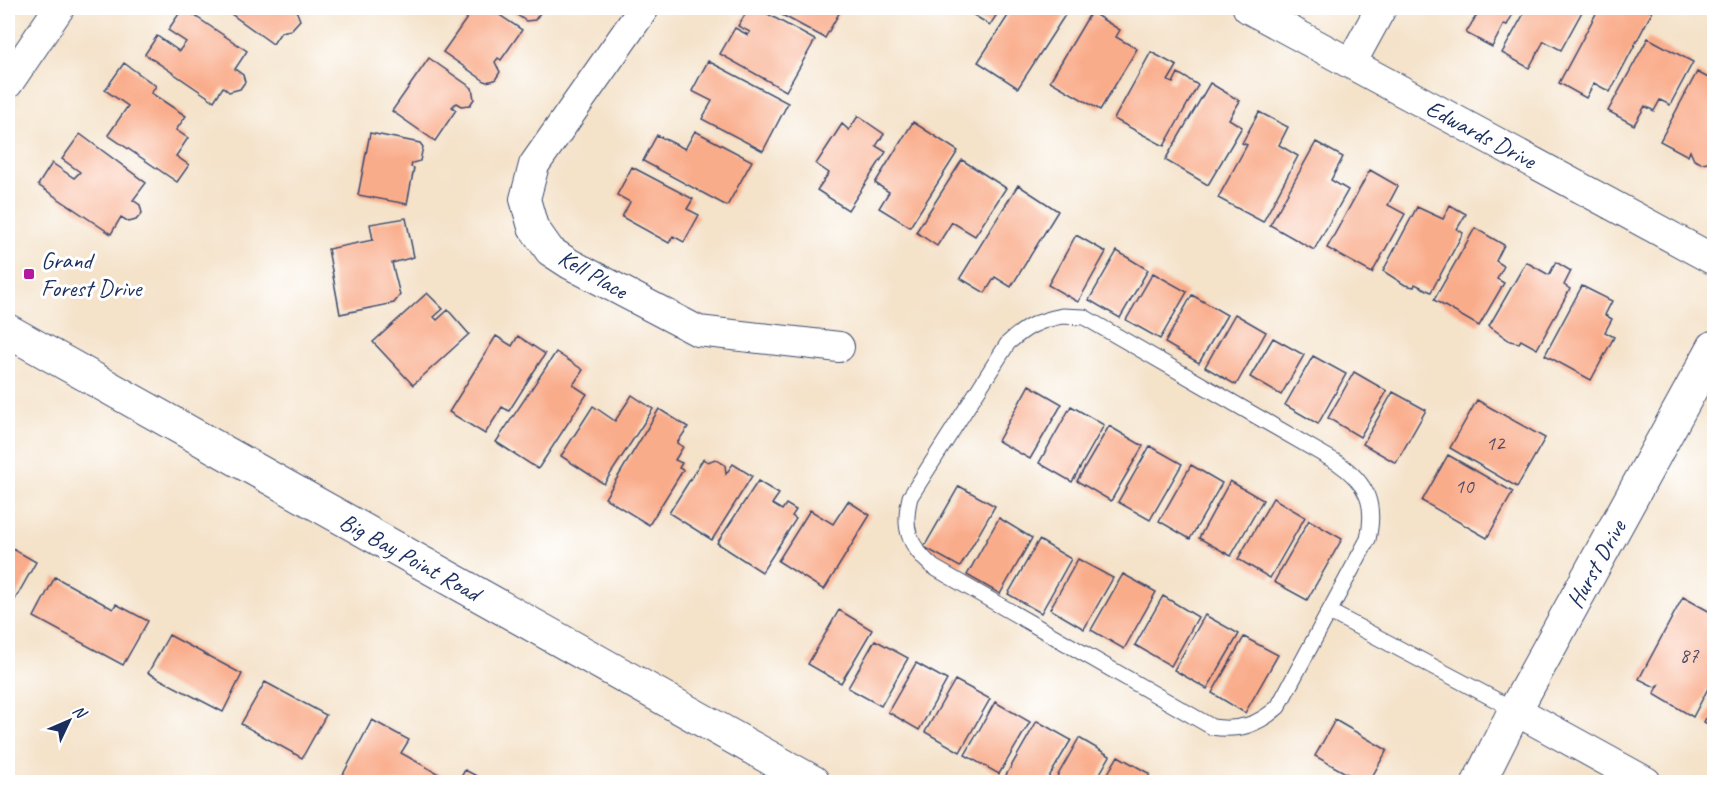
<svg xmlns="http://www.w3.org/2000/svg" width="1722" height="790" font-family="Caveat,sans-serif">
<style>
.building{fill:#f9ac8a}
.lines{fill:none;stroke-linecap:round;stroke-linejoin:round}
.service-casing{stroke:#3c4a6e;stroke-width:17}
.minor-casing{stroke:#3c4a6e;stroke-width:32}
.tertiary-casing{stroke:#3c4a6e;stroke-width:35}
.primary-casing{stroke:#3c4a6e;stroke-width:35}
.service{stroke:#fff;stroke-width:15}
.minor{stroke:#fff;stroke-width:30}
.tertiary{stroke:#fff;stroke-width:33}
.primary{stroke:#fff;stroke-width:33}
.poi-dot{fill:#b5179e;stroke:#fff;stroke-width:2}
.labels{text-anchor:middle;dominant-baseline:central;stroke-width:6;stroke-linejoin:round;paint-order:stroke}
.number-label{font-size:21px;fill:#524e69}
.street-label{font-size:24px;fill:#1b2f5e;stroke:#fff}
.poi-label{font-size:24px;fill:#1b2f5e;stroke:#fff;text-anchor:start}
</style>
<rect width="100%" height="100%" fill="#fff"/>
<filter id="ink" filterUnits="userSpaceOnUse"><feTurbulence type="fractalNoise" baseFrequency=".0167" numOctaves="2"/><feDisplacementMap in="SourceGraphic" scale="12" xChannelSelector="R" yChannelSelector="G"/><feConvolveMatrix kernelMatrix="1 2 1 2 8 2 1 2 1" color-interpolation-filters="sRGB"/></filter>
<filter id="wash" filterUnits="userSpaceOnUse"><feTurbulence type="fractalNoise" baseFrequency=".008" numOctaves="4" result="noise"/><feDisplacementMap in="SourceGraphic" scale="24" xChannelSelector="R" yChannelSelector="G"/><feGaussianBlur stdDeviation="1.35" result="paint"/><feColorMatrix in="noise" values="0 0 0 0 0 0 0 0 0 0 0 0 0 0 0 0 0 1.4 0 .05"/><feComposite in="paint" operator="in"/></filter>
<g filter="url(#wash)">
<rect width="100%" height="100%" fill="#f4e2c9"/>
<g id="blocks">
<path class="building" d="M183,8L247,51L235,69L243,75L245,82L240,89L229,92L223,87L214,101L145,54L157,36L179,51L186,42L168,30Z
M229,8H298L296,10L300,20L291,30L281,32L273,44L227,11Z
M474,8H489L522,30L501,60L498,58L495,62L500,72L495,80L486,82L443,52Z
M507,8H540L542,10L535,20L526,21Z
M749,8H757L815,40L786,91L720,54L735,28L748,35L750,32L738,26Z
M769,8H842L825,38Z
M962,8H1001L990,25Z
M1013,8H1060L1067,12L1018,88L978,62Z
M1473,8H1516L1507,25L1504,24L1492,47L1466,33L1479,11Z
M1527,8H1584L1561,50L1544,41L1529,68L1502,53Z
M1599,8H1643L1652,12L1610,92L1594,83L1586,98L1559,83Z
M1091,12L1120,30L1116,37L1137,49L1100,110L1050,81Z
M1648,38L1693,62L1670,105L1660,100L1654,111L1645,106L1634,125L1608,111Z
M1151,52L1177,66L1168,81L1173,83L1178,73L1198,85L1164,146L1114,119Z
M429,58L472,88L474,99L470,105L461,106L456,103L452,107L456,110L435,141L392,111Z
M708,61L788,103L763,151L702,119L712,101L692,91Z
M124,63L156,86L151,93L186,116L176,130L188,138L176,156L189,165L177,182L108,135L128,106L105,90Z
M1697,72L1714,81V149L1708,162L1701,163L1694,160L1690,151L1688,156L1660,141Z
M1210,83L1240,101L1229,119L1242,127L1208,185L1165,160Z
M1259,112L1288,127L1279,145L1298,156L1263,222L1218,198L1247,145L1242,143Z
M858,116L884,134L876,146L886,152L848,210L817,190L829,173L816,164L842,124L849,130Z
M913,122L958,151L910,227L879,208L889,192L875,183Z
M695,131L752,161L727,206L643,161L657,135L685,149Z
M370,133L420,143L423,147L420,161L412,163L411,167L414,168L407,204L358,195Z
M80,134L146,183L133,200L140,205L142,213L136,220L129,222L121,217L111,234L38,185L52,163L74,178L80,172L62,159Z
M1316,142L1343,157L1331,180L1348,190L1314,250L1270,225Z
M962,160L1006,188L975,236L952,222L937,246L916,232Z
M632,167L693,199L687,209L699,215L684,242L673,236L669,243L622,217L630,202L617,195Z
M1370,170L1398,186L1388,205L1405,214L1372,273L1327,248Z
M1018,185L1058,211L1011,287L995,277L985,293L960,278Z
M1450,205L1466,214L1457,229L1463,233L1431,292L1415,284L1414,287L1405,285L1383,271L1417,207L1443,219Z
M406,218L414,257L392,263L400,295L394,303L340,314L328,249L373,240L370,224Z
M1475,228L1504,245L1496,261L1504,266L1497,279L1504,283L1479,326L1434,300Z
M1076,235L1106,252L1078,302L1048,285Z
M1117,251L1148,270L1120,318L1089,300Z
M1526,262L1549,275L1556,262L1571,271L1564,285L1570,289L1537,349L1521,340L1519,343L1510,341L1489,326Z
M1153,273L1187,292L1160,339L1126,320Z
M1582,286L1612,301L1605,315L1612,319L1605,332L1614,337L1591,380L1545,355Z
M427,293L443,309L434,317L437,320L448,310L469,334L413,385L373,342Z
M1192,295L1227,315L1199,363L1165,343Z
M1235,314L1266,332L1236,385L1205,367Z
M496,336L512,346L518,336L545,354L509,411L502,407L485,434L449,412Z
M1273,338L1304,355L1281,395L1250,377Z
M556,352L583,370L573,385L587,394L538,469L496,442Z
M1313,356L1346,374L1318,424L1285,405Z
M1354,372L1387,391L1360,437L1328,418Z
M1029,385L1062,404L1030,459L998,441Z
M1393,392L1426,410L1396,463L1363,444Z
M632,395L653,409L604,484L561,456L593,406L615,421Z
M1477,400L1545,438L1517,487L1450,448Z
M1071,406L1104,425L1072,482L1039,463Z
M659,409L688,427L677,443L683,447L675,460L682,463L679,468L683,470L649,525L605,498Z
M1109,426L1143,446L1111,501L1077,481Z
M1150,446L1182,464L1150,520L1118,502Z
M1448,455L1513,492L1487,538L1422,501Z
M703,459L708,462L715,459L725,465L726,474L733,464L752,476L712,540L669,513Z
M1191,465L1222,483L1190,539L1159,521Z
M758,481L779,494L772,504L782,510L786,504L796,510L792,516L796,519L762,572L717,543Z
M1230,481L1263,500L1231,556L1199,538Z
M959,486L995,506L960,567L924,547Z
M1273,498L1305,517L1270,578L1238,559Z
M848,501L870,515L824,590L778,561L810,510L833,524Z
M999,518L1032,538L1000,594L967,575Z
M1309,520L1342,539L1307,600L1274,582Z
M1039,540L1071,559L1041,613L1008,594Z
M8,546L36,562L8,612Z
M1078,559L1113,578L1084,629L1050,609Z
M1123,574L1156,592L1124,649L1091,630Z
M55,577L113,609L116,604L148,621L123,665L34,617Z
M1163,596L1198,617L1171,666L1135,645Z
M1683,597L1714,614V677L1693,717L1654,694L1659,685L1655,687L1639,679Z
M839,610L872,630L841,683L808,664Z
M1205,615L1239,634L1207,689L1174,670Z
M169,635L242,674L223,712L148,673Z
M1244,637L1278,655L1245,713L1212,693Z
M875,640L908,658L881,706L848,688Z
M916,663L947,680L919,730L888,712Z
M955,680L990,699L960,752L925,732Z
M265,682L326,715L302,758L241,724Z
M995,702L1030,722L999,774L965,755Z
M1714,703V728L1704,722Z
M372,720L409,740L401,753L446,778L444,782H339Z
M1335,720L1387,750L1369,782H1362L1315,756Z
M1037,721L1071,740L1046,782H1016L1005,777Z
M1079,738L1110,756L1095,782H1054Z
M1118,756L1150,774L1145,782H1103Z
M465,770L488,782H458Z"/>
</g>
</g>
<g filter="url(#ink)">
<use href="#blocks" fill-opacity="0" stroke="#3c4a6e" stroke-width="1.5"/>
<g class="lines">
<defs>
<path id="service" d="M1062,316L1084,317L1338,463C1367,483 1376,504 1368,539L1278,707C1258,725 1239,731 1212,727L933,567C909,546 902,528 910,497L1008,343C1027,326 1038,321 1062,316Z
M1330,612L1515,710"/>
<path id="minor" d="M644,8L534,165L525,199L533,227L550,251L570,264L698,331L839,347
M1248,8L1714,260
M1351,63L1381,8
M8,83L59,8
M1515,710L1646,782"/>
<path id="tertiary" d="M1479,782L1515,710L1714,347"/>
<path id="primary" d="M8,331L813,782"/>
</defs>
<use href="#service" class="service-casing"/>
<use href="#minor" class="minor-casing"/>
<use href="#tertiary" class="tertiary-casing"/>
<use href="#primary" class="primary-casing"/>
<use href="#service" class="service"/>
<use href="#minor" class="minor"/>
<use href="#tertiary" class="tertiary"/>
<use href="#primary" class="primary"/>
</g>
</g>
<rect class="poi-dot" x="23" y="268" width="12" height="12" rx="3"/>
<g class="labels">
<g class="number-label">
<text x="1495" y="443">12</text>
<text x="1464" y="486">10</text>
<text x="1689" y="655">87</text>
</g>
<g class="street-label">
<text transform="translate(1481 134) rotate(28)">Edwards Drive</text>
<text transform="translate(593 274) rotate(30)">Kell Place</text>
<text transform="translate(410 557) rotate(29)">Big Bay Point Road</text>
<text transform="translate(1596 564) rotate(-61)">Hurst Drive</text>
</g>
<g class="poi-label">
<text x="41" y="260">Grand<tspan x="41" dy="28">Forest Drive</tspan></text>
</g>
</g>
<rect width="1722" height="790" fill="none" stroke="#fff" stroke-width="30"/>
<g transform="translate(69 721) rotate(46)" stroke="#ffffff" stroke-width="4.5" paint-order="stroke">
<path d="M0-4.5L10 22L0 15L-10 22Z" fill="#1b2f5e"/>
<text y="-9" font-size="16" font-weight="bold" text-anchor="middle" fill="#1b2f5e">N</text>
</g>
</svg>
